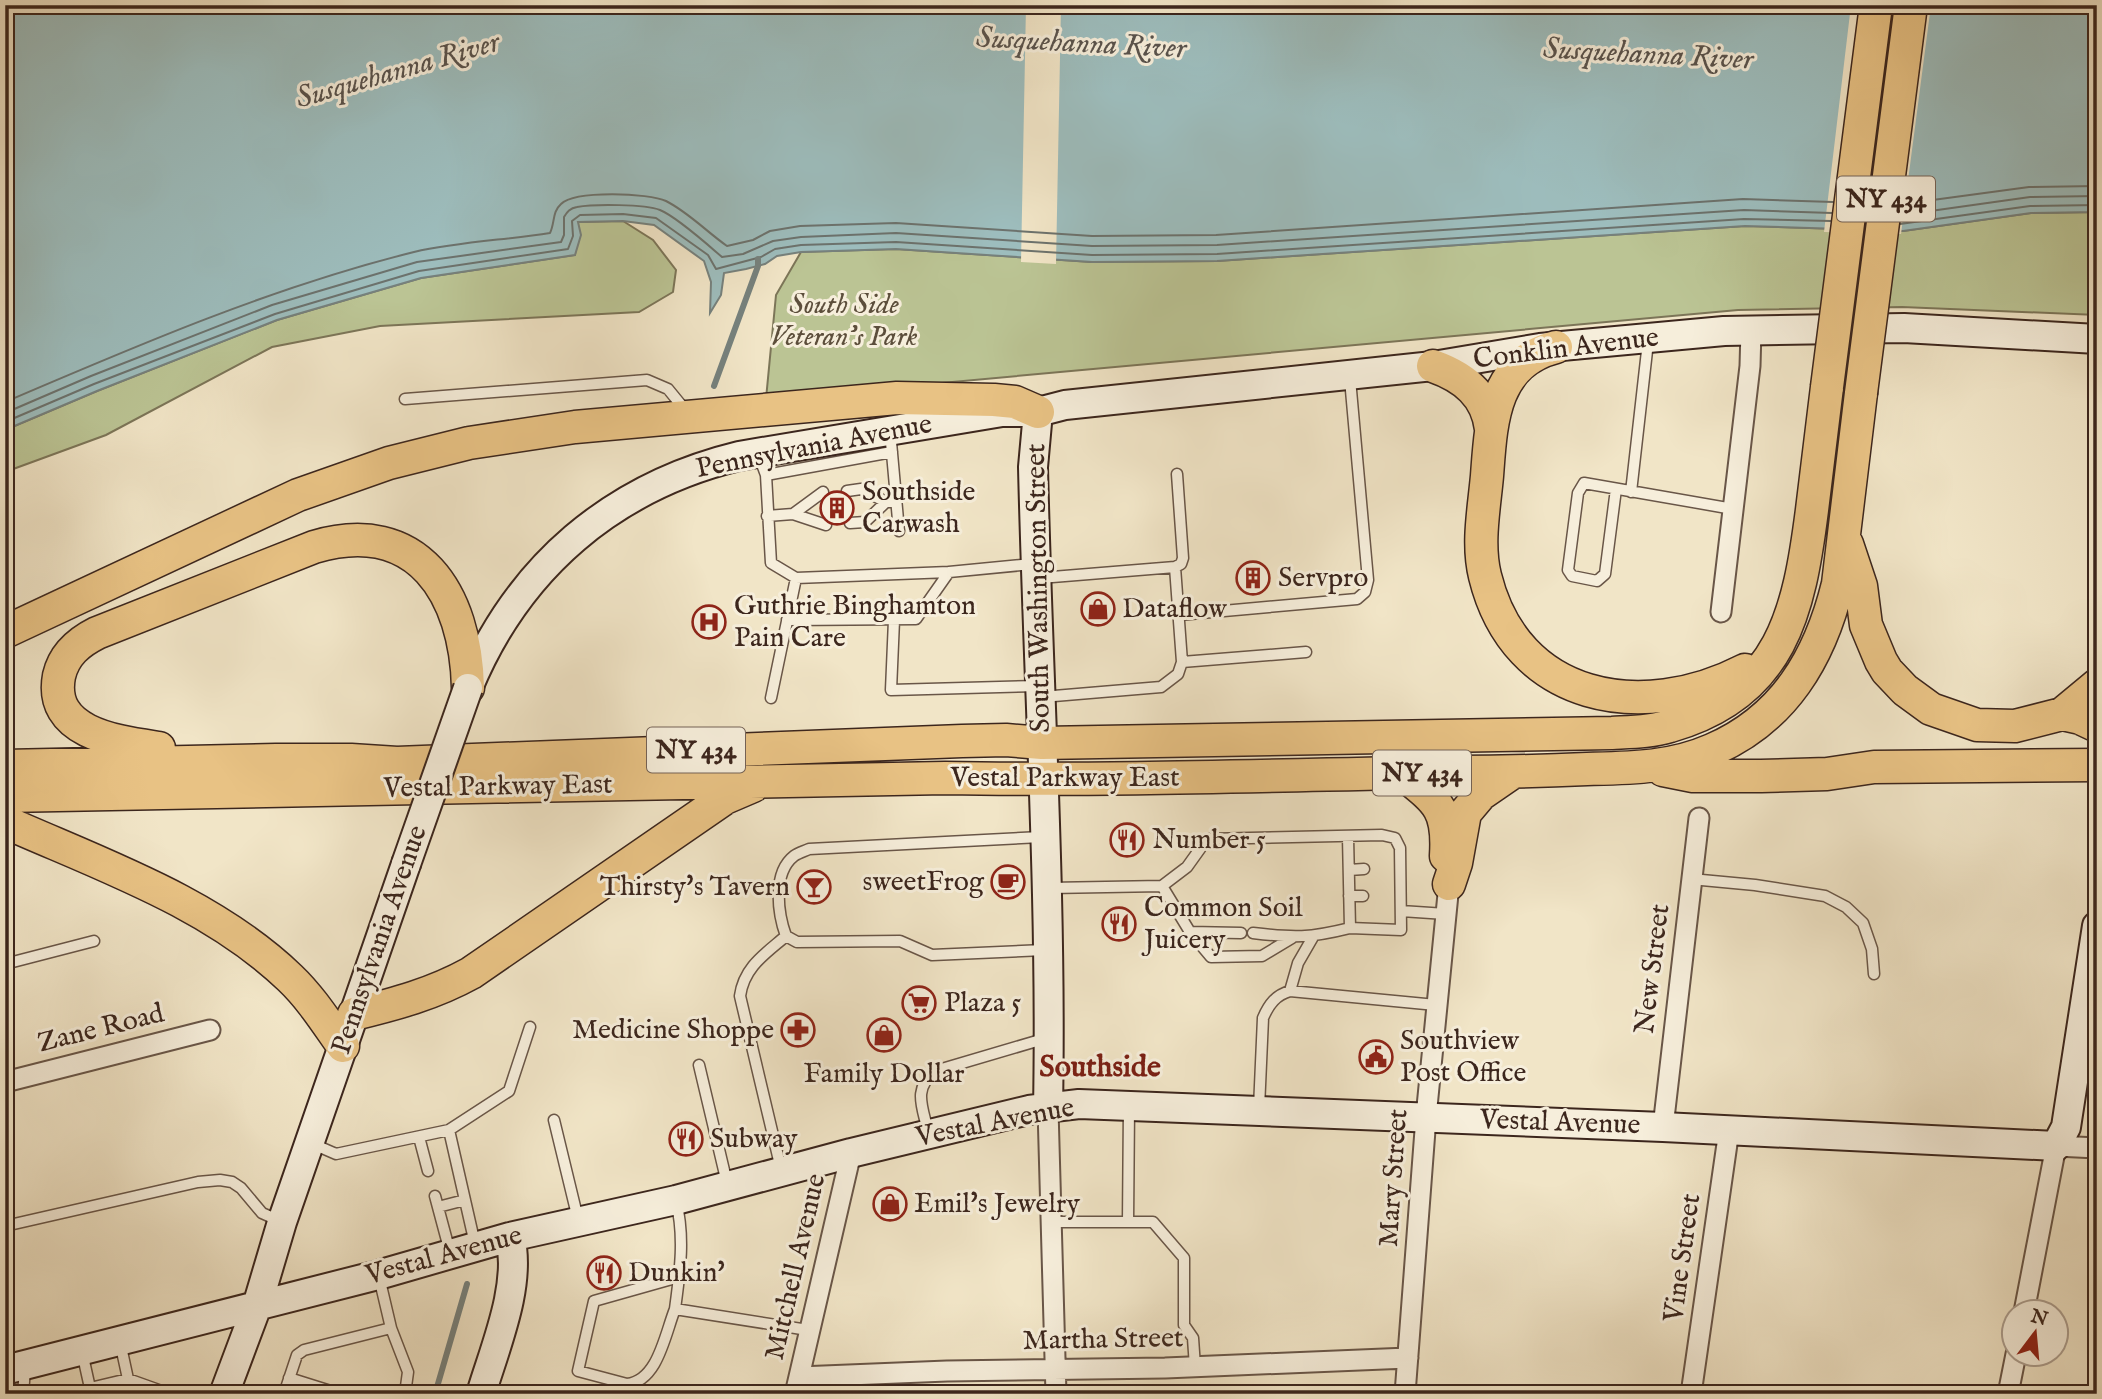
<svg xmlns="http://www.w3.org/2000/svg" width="2102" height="1399" font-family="'IM FELL English',serif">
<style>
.green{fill:#bbc494;stroke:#7c7558;stroke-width:2}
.water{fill:#9dbdbd;stroke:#76817d;stroke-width:2}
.pier{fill:#f1e5c7}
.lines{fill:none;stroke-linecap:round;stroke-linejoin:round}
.shore{stroke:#6c726d;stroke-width:2}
.stream{stroke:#76817d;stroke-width:6}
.lane-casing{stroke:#695648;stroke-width:13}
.street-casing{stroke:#695648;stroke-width:23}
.secondary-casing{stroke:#3c261d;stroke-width:32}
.primary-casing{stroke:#3c261d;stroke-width:35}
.lane{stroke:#f6eedb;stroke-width:10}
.street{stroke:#f6eedb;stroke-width:19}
.secondary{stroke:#f6eedb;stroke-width:28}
.primary{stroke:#e8c284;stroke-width:32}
.secondary-bridge-casing{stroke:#3c261d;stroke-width:32;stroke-linecap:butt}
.primary-bridge-casing{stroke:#3c261d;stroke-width:35;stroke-linecap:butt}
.secondary-bridge{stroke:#f6eedb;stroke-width:28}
.primary-bridge{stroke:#e8c284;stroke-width:32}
.labels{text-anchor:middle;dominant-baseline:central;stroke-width:6;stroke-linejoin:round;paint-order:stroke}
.shield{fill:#f6eedb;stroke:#746256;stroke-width:2}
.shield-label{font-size:26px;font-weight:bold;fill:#3c261d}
.park-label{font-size:28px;font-style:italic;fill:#5c4e3b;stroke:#f6eedb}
.street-label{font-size:28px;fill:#3c261d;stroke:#f6eedb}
.poi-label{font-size:28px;fill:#3c261d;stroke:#f6eedb;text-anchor:start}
.water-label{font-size:30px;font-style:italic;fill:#59534d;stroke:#f6eedb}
.neighbourhood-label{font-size:30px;font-weight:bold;fill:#7a1f14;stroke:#f6eedb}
</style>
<rect width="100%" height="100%" fill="#f1e5c7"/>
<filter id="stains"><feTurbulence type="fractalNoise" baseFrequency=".00286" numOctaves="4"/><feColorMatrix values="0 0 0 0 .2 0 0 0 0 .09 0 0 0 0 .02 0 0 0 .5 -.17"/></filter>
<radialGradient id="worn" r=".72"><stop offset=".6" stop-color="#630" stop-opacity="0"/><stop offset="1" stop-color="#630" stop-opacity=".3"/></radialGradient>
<path class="green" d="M2097,212V315L1902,307L1738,310L766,399L776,295L801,252L896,249L1092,262L1217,261L1745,226L1903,231L2031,213Z
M623,221L653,240L676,270L673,292L639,312L380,326L272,347L106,435L5,472V430L97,391L277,320L421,278L575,255L578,222Z"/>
<path class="water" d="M23,5H2097V212L2031,213L1903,231L1745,226L1217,261L1092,262L896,249L801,252L777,256L765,264L746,269L724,273L721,295L710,313L711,282L704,261L654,225L623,221L578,222L581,235L575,255L421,278L277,320L97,391L5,430V19Z"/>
<path class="pier" d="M1026,5H1061L1056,264L1021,262Z
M1851,5H1931L1901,234L1824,232Z"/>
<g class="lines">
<path class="shore" d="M1903,204L2029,187L2097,186
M1902,215L2030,197L2097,196
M1900,224L2030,206L2097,205
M5,402C138,345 273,287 414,252C458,242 505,240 550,233C555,223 552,212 561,204C575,190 649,193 666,201C688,212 707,232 727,246L753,240L770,231L800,226L896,223L1092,236L1216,235L1743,199L1833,202
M5,413L91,376L272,305L417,262L561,242L564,235V217C567,212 570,208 577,207C593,204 645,204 660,210C677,217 708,245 722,257L743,254L773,241L801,237L896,233L1092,246L1217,245L1744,210L1832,213
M5,422L94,384L275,314L419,271L568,249L573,236L572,221L580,215L623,214L656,218L708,255L716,269L761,257L775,249L801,245L896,242L1092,255L1217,254L1744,219L1831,221"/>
<path class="stream" d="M714,386L758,266V259
M435,1394L467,1284"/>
<defs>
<path id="lane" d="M405,399L647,380L668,389L686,411
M890,431L899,531
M759,456L766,475L771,563L796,578L949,572L1032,564
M766,475L892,452
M1616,489L1605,574L1597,581L1572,576L1568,570L1578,493L1584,483L1733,509
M847,491L861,489L886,502H896
M1631,492L1648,342
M793,514L823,492
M767,516L793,514L826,525
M850,523L865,522L886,502
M1175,567L1181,564L1183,558L1177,474
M1040,578L1175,567L1182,662L1178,674L1161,687L1042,697
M1179,615L1357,599L1365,592L1368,580L1350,379
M787,620L916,619L949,572
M894,620L891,690L1039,686
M1182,662L1306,652
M771,698L796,578
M1041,837L809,849C805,851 798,853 794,856C772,873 778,914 786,936L797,942L900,941L932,955L1044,950
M1349,870L1364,869
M1691,879L1755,885L1825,896L1846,907L1863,923L1872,949L1874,974
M1162,886L1190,932L1211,957L1262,956L1292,938
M1050,888L1162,886L1187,867L1207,839L1382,835L1395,838L1400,848L1401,930L1350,928
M1349,896H1363
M1401,911L1446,914
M1190,932L1241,933
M1253,933C1294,938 1310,938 1350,928L1348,837
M5,964L94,941
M1290,991L1298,963L1313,937
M699,1065L727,1183
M1259,1108L1263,1018C1269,1004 1276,995 1290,991L1436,1005
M554,1120L578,1219
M449,1130L509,1091L530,1027
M928,1132C923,1107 912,1090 935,1071L1047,1038
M419,1137L428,1171
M313,1144L336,1154L449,1130L475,1244
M781,1169L740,996C744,967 765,954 786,936
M435,1196L450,1252
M676,1201C685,1237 680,1272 675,1309L808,1330
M438,1207L465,1200
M1051,1222H1153L1184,1258V1325L1193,1338L1195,1367
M1128,1222L1129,1107
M5,1226L198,1182L220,1180L232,1182L241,1188L262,1213L282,1222
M675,1309C665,1334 658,1381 627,1384L578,1371L594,1301L679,1277
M391,1328L408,1372L405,1394
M120,1342L128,1379L170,1394
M82,1352L90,1388L88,1394
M289,1378L340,1394
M90,1388L128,1379
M23,1394L25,1369
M284,1394L297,1355L304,1350L391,1328L379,1277"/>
<path id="street" d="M1721,612L1750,366L1751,330
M5,1082L210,1030
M1048,1109L1056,1394
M1663,1127L1699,818
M2024,1312L2056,1146L2097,1148
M799,1377L947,1371L1165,1368L1408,1358
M795,1394L851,1153
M1405,1394L1426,1117L1449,884
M1691,1394L1729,1130
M2008,1394L2016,1354"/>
<path id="secondary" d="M1038,412L1033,467C1038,681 1052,895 1048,1109
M468,688C518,567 612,487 739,456L1002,412H1038L1065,405L1433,366L1540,348L1724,331L1904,328L2097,339
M5,1370L378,1275L510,1237L676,1200L851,1153L1029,1110L1079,1104L1663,1127L2056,1146L2066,1127L2097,926
M224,1394L257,1306L282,1222L406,864
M481,1394C495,1347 522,1285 510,1237"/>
<path id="primary" d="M1556,347C1493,363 1491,422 1487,476C1484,509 1477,544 1485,576C1516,702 1642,723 1745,670
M1433,366C1464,377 1487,395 1491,429
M1847,544L1861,586L1866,625L1881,661L1887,671L1905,690L1931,709L1977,725L2015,726L2062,714L2097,685
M5,632L298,495L389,463L469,443L575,427L897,398L994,400L1015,402L1038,412
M2062,714L2080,718L2097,726
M159,748C119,742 48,734 59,676C64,654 79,642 97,633L314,547C418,516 466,594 468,688
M5,766L276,760H351L397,763L962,741L1006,740L1042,743L1612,733C1631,732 1651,732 1670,726C1782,694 1799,612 1812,510C1817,469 1822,428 1827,387
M1663,770L1693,776H1761L1827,774L1874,767L2097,765
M1403,774C1438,802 1449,809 1446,856
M5,796L945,778C1115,781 1285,775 1454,772C1499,772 1543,771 1587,769C1630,768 1671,768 1712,750C1784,719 1820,658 1838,584L1861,393
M5,822C102,865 212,903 290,978C311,998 326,1022 343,1046
M1449,884L1456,863L1465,813L1481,794L1513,772
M354,1014C395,1004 433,994 471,973L725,798L753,786"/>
</defs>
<use href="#lane" class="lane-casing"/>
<use href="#street" class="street-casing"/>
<use href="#secondary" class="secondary-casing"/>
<use href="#primary" class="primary-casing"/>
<use href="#lane" class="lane"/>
<use href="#street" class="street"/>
<use href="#secondary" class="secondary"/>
<use href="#primary" class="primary"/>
<defs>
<path id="secondary-bridge" d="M406,864L468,688"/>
<path id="primary-bridge" d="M1827,387L1876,5
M1861,393L1911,5"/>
</defs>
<use href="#secondary-bridge" class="secondary-bridge-casing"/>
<use href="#primary-bridge" class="primary-bridge-casing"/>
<use href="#secondary-bridge" class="secondary-bridge"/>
<use href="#primary-bridge" class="primary-bridge"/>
</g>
<defs>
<symbol id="building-ring" viewBox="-11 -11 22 22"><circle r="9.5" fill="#f6eedb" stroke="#8f2418" stroke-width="1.5"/><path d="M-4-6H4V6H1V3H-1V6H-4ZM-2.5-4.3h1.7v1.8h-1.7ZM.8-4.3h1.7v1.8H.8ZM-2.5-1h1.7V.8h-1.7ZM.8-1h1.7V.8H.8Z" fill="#8f2418"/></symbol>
<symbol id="shop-ring" viewBox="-11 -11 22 22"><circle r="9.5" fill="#f6eedb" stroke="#8f2418" stroke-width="1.5"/><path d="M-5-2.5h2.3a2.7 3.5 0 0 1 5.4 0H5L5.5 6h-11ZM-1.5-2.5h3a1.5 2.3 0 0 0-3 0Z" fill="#8f2418"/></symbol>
<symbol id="hospital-ring" viewBox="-11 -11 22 22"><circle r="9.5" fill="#f6eedb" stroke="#8f2418" stroke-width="1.5"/><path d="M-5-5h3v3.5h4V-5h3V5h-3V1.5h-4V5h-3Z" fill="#8f2418"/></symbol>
<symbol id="restaurant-ring" viewBox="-11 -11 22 22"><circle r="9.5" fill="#f6eedb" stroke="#8f2418" stroke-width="1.5"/><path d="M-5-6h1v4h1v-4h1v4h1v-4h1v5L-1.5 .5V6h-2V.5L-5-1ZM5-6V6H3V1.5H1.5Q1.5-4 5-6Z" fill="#8f2418"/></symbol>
<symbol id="cafe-ring" viewBox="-11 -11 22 22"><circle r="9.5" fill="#f6eedb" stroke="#8f2418" stroke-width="1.5"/><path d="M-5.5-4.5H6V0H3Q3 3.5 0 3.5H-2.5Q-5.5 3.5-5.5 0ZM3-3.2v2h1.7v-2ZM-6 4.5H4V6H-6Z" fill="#8f2418"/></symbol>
<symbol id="bar-ring" viewBox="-11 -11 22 22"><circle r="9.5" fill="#f6eedb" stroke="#8f2418" stroke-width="1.5"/><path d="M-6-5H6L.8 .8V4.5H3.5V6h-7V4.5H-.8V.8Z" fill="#8f2418"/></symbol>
<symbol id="supermarket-ring" viewBox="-11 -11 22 22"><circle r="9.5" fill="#f6eedb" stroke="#8f2418" stroke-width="1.5"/><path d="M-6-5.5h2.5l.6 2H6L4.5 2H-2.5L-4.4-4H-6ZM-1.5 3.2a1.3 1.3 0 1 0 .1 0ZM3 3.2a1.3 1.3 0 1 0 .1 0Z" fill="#8f2418"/></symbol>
<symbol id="pharmacy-ring" viewBox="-11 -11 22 22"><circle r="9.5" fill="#f6eedb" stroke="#8f2418" stroke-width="1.5"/><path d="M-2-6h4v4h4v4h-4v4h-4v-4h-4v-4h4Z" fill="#8f2418"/></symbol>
<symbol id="civic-ring" viewBox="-11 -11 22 22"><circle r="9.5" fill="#f6eedb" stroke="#8f2418" stroke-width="1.5"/><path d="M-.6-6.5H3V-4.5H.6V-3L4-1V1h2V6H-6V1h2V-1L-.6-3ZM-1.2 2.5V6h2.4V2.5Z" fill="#8f2418"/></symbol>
</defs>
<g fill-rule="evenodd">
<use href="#building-ring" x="818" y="489" width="38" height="38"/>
<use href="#building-ring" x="1234" y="559" width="38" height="38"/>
<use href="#shop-ring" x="1079" y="590" width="38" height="38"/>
<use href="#hospital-ring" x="690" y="603" width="38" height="38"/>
<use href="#restaurant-ring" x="1108" y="821" width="38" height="38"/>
<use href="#cafe-ring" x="989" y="863" width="38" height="38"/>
<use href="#bar-ring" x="795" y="868" width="38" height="38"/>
<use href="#restaurant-ring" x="1100" y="905" width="38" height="38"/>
<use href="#supermarket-ring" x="900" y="984" width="38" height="38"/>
<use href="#pharmacy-ring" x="779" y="1011" width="38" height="38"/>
<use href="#shop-ring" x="865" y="1016" width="38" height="38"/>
<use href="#civic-ring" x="1357" y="1038" width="38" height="38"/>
<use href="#restaurant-ring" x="667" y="1120" width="38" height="38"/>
<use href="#shop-ring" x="871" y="1185" width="38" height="38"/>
<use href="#restaurant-ring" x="585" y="1254" width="38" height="38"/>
</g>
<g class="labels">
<g class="shield">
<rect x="1837" y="176.5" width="98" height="45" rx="5"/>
<rect x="647" y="727.5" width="98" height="45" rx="5"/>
<rect x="1373" y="750.5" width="98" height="45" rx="5"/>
</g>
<g class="shield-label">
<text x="1886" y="199">NY 434</text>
<text x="696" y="750">NY 434</text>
<text x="1422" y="773">NY 434</text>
</g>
<g class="park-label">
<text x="844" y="305">South Side<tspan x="844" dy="32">Veteran's Park</tspan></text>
</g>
<g class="street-label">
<text transform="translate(1566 349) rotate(-7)">Conklin Avenue</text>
<text transform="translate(814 447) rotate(-11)">Pennsylvania Avenue</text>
<text transform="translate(1039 588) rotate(-91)">South Washington Street</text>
<text x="1065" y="778">Vestal Parkway East</text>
<text transform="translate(498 787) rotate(-1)">Vestal Parkway East</text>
<text transform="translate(380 940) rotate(-71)">Pennsylvania Avenue</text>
<text transform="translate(1653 969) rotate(-83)">New Street</text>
<text transform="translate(101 1029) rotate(-14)">Zane Road</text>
<text transform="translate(995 1123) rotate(-11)">Vestal Avenue</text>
<text transform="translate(1560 1123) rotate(2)">Vestal Avenue</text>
<text transform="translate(1394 1178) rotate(-86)">Mary Street</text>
<text transform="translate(444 1256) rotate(-15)">Vestal Avenue</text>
<text transform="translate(1683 1258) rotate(-82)">Vine Street</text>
<text transform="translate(796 1267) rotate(-77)">Mitchell Avenue</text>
<text transform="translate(1103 1340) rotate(-1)">Martha Street</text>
</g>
<g class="poi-label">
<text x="862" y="492">Southside<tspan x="862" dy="32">Carwash</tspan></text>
<text x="1278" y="578">Servpro</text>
<text x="734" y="606">Guthrie Binghamton<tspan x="734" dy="32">Pain Care</tspan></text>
<text x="1122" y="609">Dataflow</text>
<text x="1152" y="840">Number 5</text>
<text x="984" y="882" text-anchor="end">sweetFrog</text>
<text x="790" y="887" text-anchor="end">Thirsty's Tavern</text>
<text x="1144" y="908">Common Soil<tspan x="1144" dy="32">Juicery</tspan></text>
<text x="944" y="1003">Plaza 5</text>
<text x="774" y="1030" text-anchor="end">Medicine Shoppe</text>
<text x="1400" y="1041">Southview<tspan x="1400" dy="32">Post Office</tspan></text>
<text x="884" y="1074" text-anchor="middle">Family Dollar</text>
<text x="710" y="1139">Subway</text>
<text x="914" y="1204">Emil's Jewelry</text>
<text x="628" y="1273">Dunkin'</text>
</g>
<g class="water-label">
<text transform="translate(1081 44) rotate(3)">Susquehanna River</text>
<text transform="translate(1648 55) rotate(3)">Susquehanna River</text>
<text transform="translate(398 71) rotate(-16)">Susquehanna River</text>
</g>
<g class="neighbourhood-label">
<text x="1100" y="1068">Southside</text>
</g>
</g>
<rect width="2102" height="1399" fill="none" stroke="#f1e5c7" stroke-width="28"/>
<rect x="7" y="7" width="2088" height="1385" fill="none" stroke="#3c261d" stroke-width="3.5"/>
<rect x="14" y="14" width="2074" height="1371" fill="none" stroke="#3c261d" stroke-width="2"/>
<g transform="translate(2035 1333) rotate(16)"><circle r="33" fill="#f6eedb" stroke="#ac9e8f" stroke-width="2"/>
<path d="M0-5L12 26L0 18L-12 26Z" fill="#8f2418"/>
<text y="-10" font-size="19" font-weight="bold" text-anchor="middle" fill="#3c261d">N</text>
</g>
<rect width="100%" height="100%" filter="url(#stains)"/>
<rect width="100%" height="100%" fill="url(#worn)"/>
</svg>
